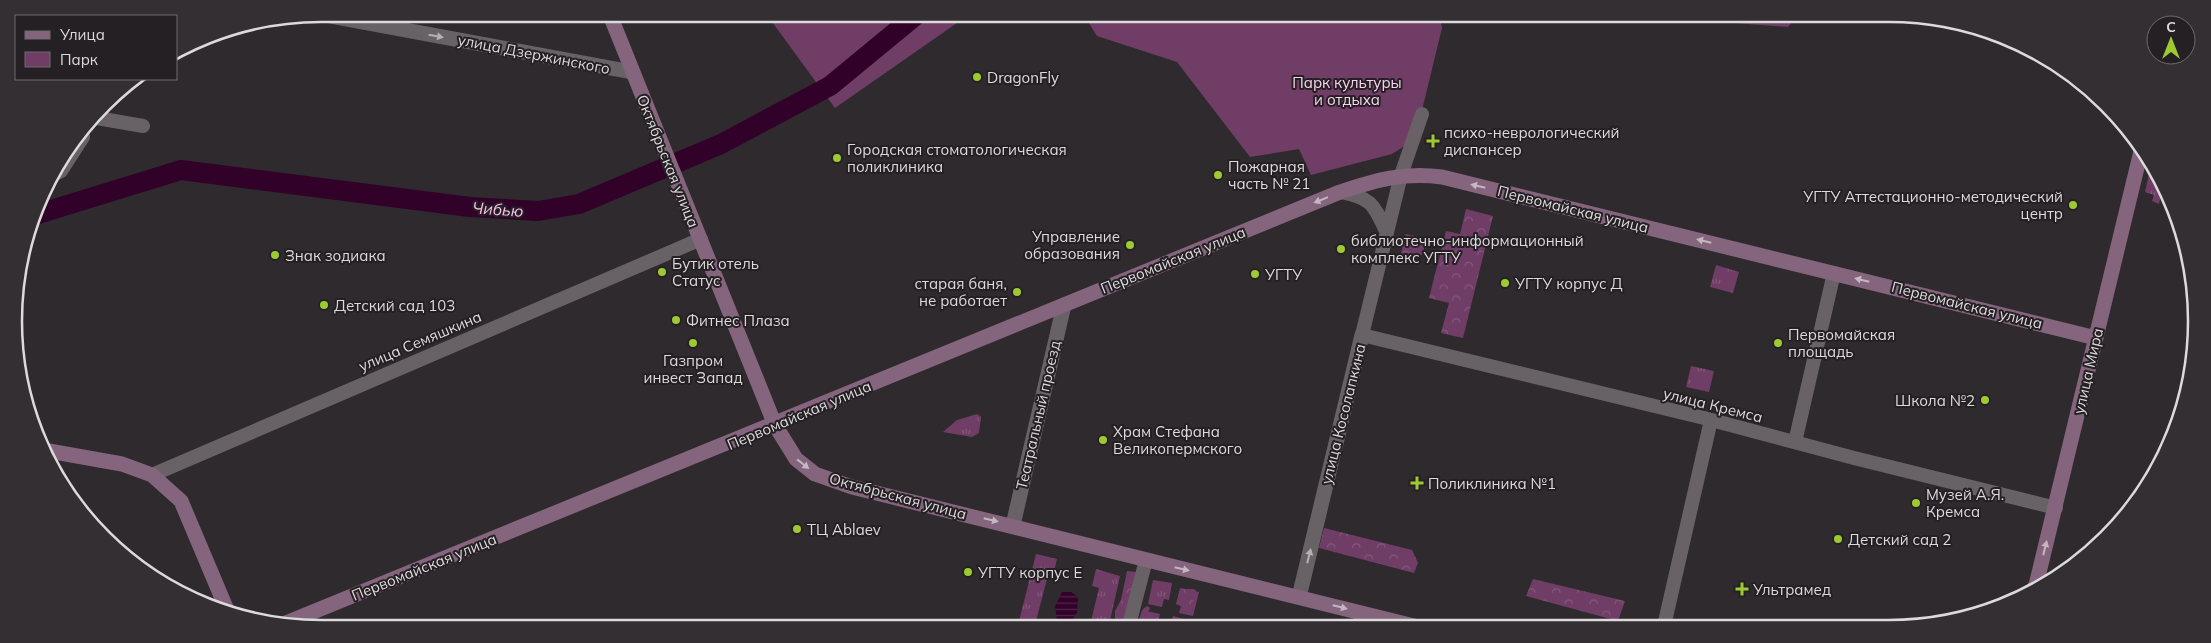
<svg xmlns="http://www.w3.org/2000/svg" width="2211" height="643" font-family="Mulish,sans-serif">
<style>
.grass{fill:url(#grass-tufts)}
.forest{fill:url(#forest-crowns)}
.green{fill:#703d66}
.water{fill:url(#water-rules)}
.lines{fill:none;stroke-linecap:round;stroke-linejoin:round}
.river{stroke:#32012a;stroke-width:20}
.minor{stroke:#686266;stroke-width:14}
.tertiary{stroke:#686266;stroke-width:15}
.secondary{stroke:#85647d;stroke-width:15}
.oneway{fill:#b4b0b3}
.oneway2{fill:#c3b7c0}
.poi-dot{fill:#9dca31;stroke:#252024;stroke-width:2}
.labels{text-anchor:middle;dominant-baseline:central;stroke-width:4;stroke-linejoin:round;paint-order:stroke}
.street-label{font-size:15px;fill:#dddadc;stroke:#252024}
.poi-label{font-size:15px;fill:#dddadc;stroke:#252024;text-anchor:start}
.park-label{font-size:15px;fill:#fad2ef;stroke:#252024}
.water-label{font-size:16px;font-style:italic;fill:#fabfeb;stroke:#252024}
.rim{fill:none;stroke:#dddadc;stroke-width:2.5}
</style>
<defs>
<pattern id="grass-tufts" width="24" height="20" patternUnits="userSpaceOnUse" patternTransform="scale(1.25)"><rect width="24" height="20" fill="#703d66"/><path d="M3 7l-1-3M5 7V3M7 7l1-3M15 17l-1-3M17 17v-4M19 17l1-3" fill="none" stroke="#84587b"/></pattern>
<pattern id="forest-crowns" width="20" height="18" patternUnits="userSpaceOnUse" patternTransform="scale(1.25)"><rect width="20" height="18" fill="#703d66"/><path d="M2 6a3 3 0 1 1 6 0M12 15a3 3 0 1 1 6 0" fill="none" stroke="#84587b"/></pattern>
<pattern id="water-rules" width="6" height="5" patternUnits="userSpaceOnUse" patternTransform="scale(1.25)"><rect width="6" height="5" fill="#32012a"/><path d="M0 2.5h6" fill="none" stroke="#4f2548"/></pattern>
</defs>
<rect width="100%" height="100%" fill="#2f2a2e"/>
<path class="grass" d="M2151,165L2162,190L2159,204L2152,201L2154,195L2145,192Z
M1716,265L1739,272L1733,293L1710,287Z
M1691,366L1714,371L1709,392L1686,387Z
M977,414L981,417L979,433L972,437L943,432L957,420Z
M1036,554L1057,559L1053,576L1048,575L1035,625H1018Z
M1096,569L1120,576L1109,625H1090L1099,588L1092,586Z
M1153,580L1172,583L1169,600L1164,599L1162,607L1148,604Z
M1180,588L1199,592L1193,616L1179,613L1181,606L1176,604Z
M1142,610L1160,614L1157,625H1139Z
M1173,616L1191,621L1190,625H1170Z"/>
<path class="forest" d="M1466,209L1493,216L1463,338L1441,333L1449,303L1429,298L1446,231L1460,234Z
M1406,234L1426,239L1423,254L1418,257L1401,253Z
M1324,528L1412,550L1418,563L1414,573L1319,548Z
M1127,571L1136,572L1125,625H1115V611L1121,600Z
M1533,579L1625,601L1618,621L1526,596Z
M1183,589H1194L1197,592L1192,599L1195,603L1194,608L1183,606V597L1178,596Z
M1147,606L1150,608L1147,615L1149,617L1147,624L1140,625L1139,619L1143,609Z"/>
<path class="green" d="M767,15L967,16L835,108Z
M1085,17L1440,18L1442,28L1423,106L1406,145L1392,154L1311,175L1299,149L1250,157L1177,62L1097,36Z
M1683,19H1795L1788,27Z"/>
<path class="water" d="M1062,592H1071L1078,597L1077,613L1068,625H1061L1057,622L1055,606Z"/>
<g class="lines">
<path class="river" d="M38,214L181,170L470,207L538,211L579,204L721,144L830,86L915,16"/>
<path class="minor" d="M1422,114L1401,175L1362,335L1704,418L1854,458L2056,508
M97,118L143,126
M53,175L61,171L83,137
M1340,192C1371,198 1373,203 1386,231
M1795,442L1834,273
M152,475L701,239
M1129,625L1146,560
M1664,626L1711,420"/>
<path class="tertiary" d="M319,14L632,72
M1013,525L1064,305
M1299,597L1362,335"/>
<path class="secondary" d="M610,15L775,425L796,459L815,474L852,487L1414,626
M49,451L122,464L152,475L181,501L227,610
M2030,594L2036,585L2142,147
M286,623L1340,192C1376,180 1403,172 1442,177L2096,338"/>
</g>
<defs><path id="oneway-solid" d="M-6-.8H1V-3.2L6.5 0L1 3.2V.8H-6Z" transform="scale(1.25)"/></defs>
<g class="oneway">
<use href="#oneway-solid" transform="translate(436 36) rotate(10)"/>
<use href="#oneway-solid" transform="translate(1309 556) rotate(-76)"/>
</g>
<g class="oneway2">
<use href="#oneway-solid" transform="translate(1478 186) rotate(-167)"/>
<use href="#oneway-solid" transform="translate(1321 200) rotate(158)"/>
<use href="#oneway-solid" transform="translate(1704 241) rotate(-166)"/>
<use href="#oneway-solid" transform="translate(1862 280) rotate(-166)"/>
<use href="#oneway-solid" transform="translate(803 464) rotate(38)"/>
<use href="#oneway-solid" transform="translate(991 520) rotate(13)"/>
<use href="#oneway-solid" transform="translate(2045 548) rotate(-76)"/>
<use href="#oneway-solid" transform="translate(1182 569) rotate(13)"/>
<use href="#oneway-solid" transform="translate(1340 607) rotate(14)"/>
</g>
<g class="poi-dot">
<circle cx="977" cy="77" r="5"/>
<path d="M1430.5 133.5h5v5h5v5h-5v5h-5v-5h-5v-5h5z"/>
<circle cx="837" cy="158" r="5"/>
<circle cx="1218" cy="175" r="5"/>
<circle cx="2073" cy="205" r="5"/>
<circle cx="1130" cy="245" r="5"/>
<circle cx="1341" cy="249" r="5"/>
<circle cx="275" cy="255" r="5"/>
<circle cx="662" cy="272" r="5"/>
<circle cx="1255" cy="274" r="5"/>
<circle cx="1505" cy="283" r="5"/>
<circle cx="1017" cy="292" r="5"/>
<circle cx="324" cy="305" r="5"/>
<circle cx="676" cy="320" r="5"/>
<circle cx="693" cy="343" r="5"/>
<circle cx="1778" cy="343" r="5"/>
<circle cx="1985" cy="400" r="5"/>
<circle cx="1103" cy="440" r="5"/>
<path d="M1414.5 475.5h5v5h5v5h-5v5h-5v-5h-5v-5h5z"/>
<circle cx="1916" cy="503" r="5"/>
<circle cx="797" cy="529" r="5"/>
<circle cx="1838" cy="539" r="5"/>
<circle cx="968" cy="572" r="5"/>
<path d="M1739.5 581.5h5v5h5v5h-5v5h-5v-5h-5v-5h5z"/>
</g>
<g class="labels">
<g class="street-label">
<text transform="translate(534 54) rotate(11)">улица Дзержинского</text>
<text transform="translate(668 161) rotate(68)">Октябрьская улица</text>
<text transform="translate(1573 209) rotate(14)">Первомайская улица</text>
<text transform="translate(1173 260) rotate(-22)">Первомайская улица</text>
<text transform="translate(1967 305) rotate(14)">Первомайская улица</text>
<text transform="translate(420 341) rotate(-23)">улица Семяшкина</text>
<text transform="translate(2088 371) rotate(-77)">улица Мира</text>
<text transform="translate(1713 405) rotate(14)">улица Кремса</text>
<text transform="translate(1343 414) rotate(-76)">улица Косолапкина</text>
<text transform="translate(799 415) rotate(-23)">Первомайская улица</text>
<text transform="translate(1038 415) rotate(-77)">Театральный проезд</text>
<text transform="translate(898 496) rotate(15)">Октябрьская улица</text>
<text transform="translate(424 567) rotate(-22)">Первомайская улица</text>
</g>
<g class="poi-label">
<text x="987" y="77">DragonFly</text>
<text x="1444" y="132">психо-неврологический<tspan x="1444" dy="17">диспансер</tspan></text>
<text x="847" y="149">Городская стоматологическая<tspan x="847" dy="17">поликлиника</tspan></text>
<text x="1228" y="166">Пожарная<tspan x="1228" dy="17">часть № 21</tspan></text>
<text x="2063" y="196" text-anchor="end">УГТУ Аттестационно-методический<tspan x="2063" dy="17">центр</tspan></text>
<text x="1120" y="236" text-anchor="end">Управление<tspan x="1120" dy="17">образования</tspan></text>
<text x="1351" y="240">библиотечно-информационный<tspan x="1351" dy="17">комплекс УГТУ</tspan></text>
<text x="285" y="255">Знак зодиака</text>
<text x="672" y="263">Бутик отель<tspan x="672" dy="17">Статус</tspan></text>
<text x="1265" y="274">УГТУ</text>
<text x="1007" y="283" text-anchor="end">старая баня,<tspan x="1007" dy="17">не работает</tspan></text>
<text x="1515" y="283">УГТУ корпус Д</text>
<text x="334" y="305">Детский сад 103</text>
<text x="686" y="320">Фитнес Плаза</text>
<text x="1788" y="334">Первомайская<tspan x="1788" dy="17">площадь</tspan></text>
<text x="693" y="360" text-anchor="middle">Газпром<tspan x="693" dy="17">инвест Запад</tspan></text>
<text x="1975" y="400" text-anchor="end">Школа №2</text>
<text x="1113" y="431">Храм Стефана<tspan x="1113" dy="17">Великопермского</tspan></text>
<text x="1428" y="483">Поликлиника №1</text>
<text x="1926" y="494">Музей А.Я.<tspan x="1926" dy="17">Кремса</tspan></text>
<text x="807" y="529">ТЦ Ablaev</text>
<text x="1848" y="539">Детский сад 2</text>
<text x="978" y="572">УГТУ корпус Е</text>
<text x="1753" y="589">Ультрамед</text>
</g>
<g class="park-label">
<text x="1347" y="82">Парк культуры<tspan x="1347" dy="17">и отдыха</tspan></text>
</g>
<g class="water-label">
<text transform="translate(498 209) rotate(4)">Чибью</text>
</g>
</g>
<path d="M0 0H2211V643H0ZM321 22H1889A299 299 0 0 1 2188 321V321A299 299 0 0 1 1889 620H321A299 299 0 0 1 22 321V321A299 299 0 0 1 321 22Z" fill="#342f33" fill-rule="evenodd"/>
<path class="rim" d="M321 22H1889A299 299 0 0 1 2188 321V321A299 299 0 0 1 1889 620H321A299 299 0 0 1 22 321V321A299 299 0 0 1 321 22Z"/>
<rect x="15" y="15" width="162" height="65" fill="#252024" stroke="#6f6a6e"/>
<rect x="25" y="31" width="25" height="8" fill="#85647d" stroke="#6f6a6e"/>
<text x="60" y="40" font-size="15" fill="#dddadc">Улица</text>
<rect x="25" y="52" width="25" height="15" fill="#703d66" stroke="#6f6a6e"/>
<text x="60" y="65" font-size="15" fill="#dddadc">Парк</text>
<g transform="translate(2171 40)"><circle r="24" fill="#252024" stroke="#6f6a6e"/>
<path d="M0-4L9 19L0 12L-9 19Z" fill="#9dca31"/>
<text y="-8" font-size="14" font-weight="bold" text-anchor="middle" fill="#dddadc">С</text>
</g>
</svg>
